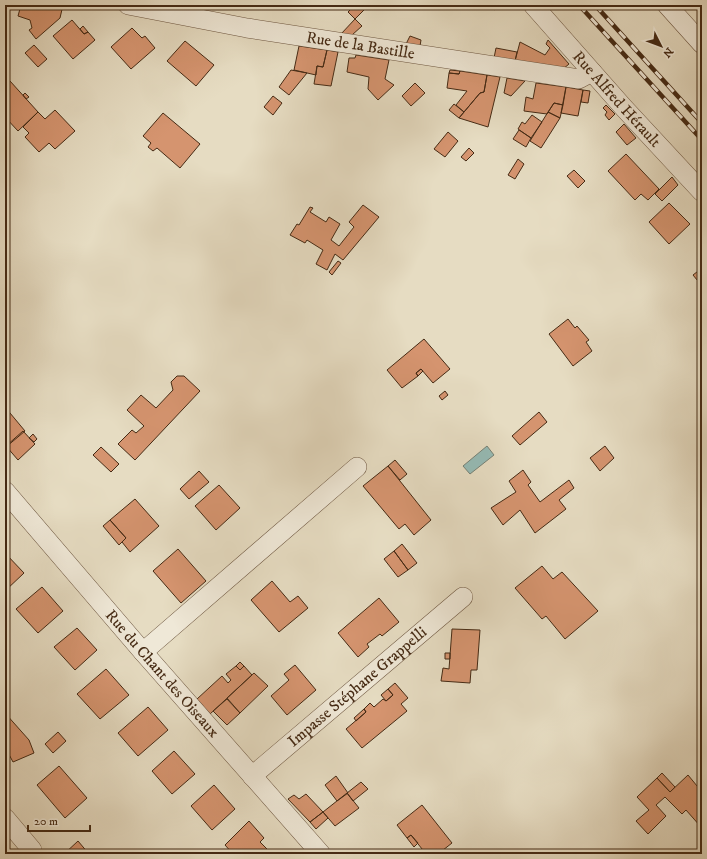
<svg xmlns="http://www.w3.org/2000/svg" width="707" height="859" font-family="'IM FELL DW Pica',serif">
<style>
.water{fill:#96bbb5;stroke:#768175}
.building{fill:#d5946f;stroke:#452a14}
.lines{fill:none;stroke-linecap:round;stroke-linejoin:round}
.minor-casing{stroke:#6d5640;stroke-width:20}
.minor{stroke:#efe8d7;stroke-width:19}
.rail-casing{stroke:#452a14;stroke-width:4.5}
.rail{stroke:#efe8d7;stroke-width:3;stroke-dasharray:9;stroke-linecap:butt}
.labels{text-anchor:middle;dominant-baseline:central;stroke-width:3.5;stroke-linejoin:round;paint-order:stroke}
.street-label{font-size:16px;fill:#452a14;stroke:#efe8d7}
</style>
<rect width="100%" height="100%" fill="#e6dcc2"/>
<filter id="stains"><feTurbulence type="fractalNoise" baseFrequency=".005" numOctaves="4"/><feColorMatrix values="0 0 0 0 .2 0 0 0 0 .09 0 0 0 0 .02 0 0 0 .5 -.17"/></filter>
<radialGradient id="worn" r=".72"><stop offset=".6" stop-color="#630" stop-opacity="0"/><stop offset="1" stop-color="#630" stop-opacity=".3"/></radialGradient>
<path class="water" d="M487,446L494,455L470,474L463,466Z"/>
<path class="building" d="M21,5H63L60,18L36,39L29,30L32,28L30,20L18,16Z
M184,5H198V8Z
M349,5H369L355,19L348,12L352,8Z
M490,5H500L494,10Z
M355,19L362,26L352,35L341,34Z
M72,20L84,34L88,32L95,40L73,59L53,36Z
M83,26L88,32L84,34L80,29Z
M132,28L142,38L145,36L155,48L131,69L111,47Z
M410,36L421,40L420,46L406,44Z
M548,40L569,64L563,69L515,61L520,42L545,55L550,48L546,44Z
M185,41L214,65L196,86L167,61Z
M34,45L47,59L38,67L25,53Z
M299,46L327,50L323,67L317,66L316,75L294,70Z
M496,48L517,52L515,61L494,58Z
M327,50L338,52L331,86L314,84L317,66L323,67Z
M356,55L389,60L385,79L394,85L378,100L368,89L369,77L347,72L349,58H355Z
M291,70L307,73L289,95L279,87Z
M450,70L460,71L459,74L449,73Z
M460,71L487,75L484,92L480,93L464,112L456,105L467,91L447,88L449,73L459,74Z
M487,75L500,77L488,127L459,118L480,93L484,92Z
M507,78L525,81L511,96L504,93Z
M10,81L38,112L18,131L5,117V86Z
M415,83L425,93L411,106L402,96Z
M536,83L566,87L563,105L554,103L547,114L524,111L526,97L533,99Z
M566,87L583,90L578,116L561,113Z
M583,90L590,91L588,103L581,102Z
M25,93L29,97L26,99L23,95Z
M273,96L282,103L273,115L264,107Z
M554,103L563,105L560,118L548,112Z
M454,104L464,112L459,118L449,110Z
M606,105L615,114L609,120L605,115L607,112L603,108Z
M55,110L75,131L55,149L49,143L39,152L25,137L29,133L23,127L38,112L45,119Z
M548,112L560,118L541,148L530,141Z
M163,113L200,144L180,168L157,148L153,151L148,147L151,143L143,136Z
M532,115L542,122L531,138L518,129L522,122L525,124Z
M624,124L636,138L627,145L616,132Z
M519,130L531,138L526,147L513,139Z
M448,132L458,141L445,157L434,149Z
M469,148L474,153L466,161L461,157Z
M626,154L659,189L648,200L641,194L635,200L608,171Z
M518,159L524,164L515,179L508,175Z
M574,170L585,181L578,188L567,176Z
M672,177L678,185L662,201L655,194Z
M669,203L690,224L669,244L649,222Z
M363,205L379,217L343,260L335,254L327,270L316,264L323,250L307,240L305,243L290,235L297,224L299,225L310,207L313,208L310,212L326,222L329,217L340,224L331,240L339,246L354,227L349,222Z
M338,261L341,263L332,275L329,272Z
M702,268V286L693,275Z
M568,319L575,328L577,326L589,340L586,342L592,351L573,366L549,334Z
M424,339L450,369L433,383L421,369L416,373L418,376L402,388L387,370Z
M421,369L423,371L418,376L416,373Z
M177,376H184L200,391L135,460L118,444L132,430L136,433L144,426L127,410L141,395L156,408L173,390L171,382Z
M445,391L448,395L442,400L439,396Z
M5,407L25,431L6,447L5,446Z
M539,412L547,422L520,445L512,436Z
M23,431L35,444L18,460L6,446Z
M33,434L37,439L34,442L29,438Z
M605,446L614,458L600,471L590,458Z
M101,447L119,464L111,472L93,455Z
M395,460L407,474L400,480L388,466Z
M388,466L431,520L414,535L405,524L399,529L363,486Z
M523,470L531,482L528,485L540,502L569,480L574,488L559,500L566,509L535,533L520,510L503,525L491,508L516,492L509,481Z
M199,471L209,482L189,499L180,489Z
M219,485L240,508L216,530L195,506Z
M135,499L159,526L130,552L122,542L126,538L110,520Z
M110,520L126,538L119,545L103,526Z
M402,544L417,563L408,570L394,551Z
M178,549L206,581L181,603L153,571Z
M394,551L408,570L398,577L384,559Z
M5,553L24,573L5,591Z
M542,566L553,579L562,572L598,611L565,639L546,616L542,619L515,588Z
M272,581L290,602L298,596L308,608L279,632L251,600Z
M42,587L63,611L38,633L16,609Z
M379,598L399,622L382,636L380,634L367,644L369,647L358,657L338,633Z
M77,628L97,650L75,670L54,647Z
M452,629L480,630L477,670H471L470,683L441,681L443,668L449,669Z
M445,653H450V659H445Z
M240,662L244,666L240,670L236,666Z
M295,665L316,690L287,715L271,696L289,680L284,674Z
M236,666L240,670L244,666L252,675L210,714L197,699L222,676L228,683L231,680L226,674Z
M106,669L129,695L100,719L77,694Z
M254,673L268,686L240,713L227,698Z
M395,683L408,698L401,704L407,711L362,748L346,729L366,712L364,709L370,703L374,707L383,699L386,701L393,695L388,689Z
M388,689L393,695L386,701L381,695Z
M227,699L240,713L227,725L213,711Z
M148,707L168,730L138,756L118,733Z
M364,709L366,712L356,721L354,718Z
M5,713L29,740L34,753L13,762L5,747Z
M58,732L66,741L53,753L45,744Z
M174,751L195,774L172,794L152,771Z
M59,766L87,798L65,818L37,785Z
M662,773L675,787L670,792L657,778Z
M688,775L702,792V826L701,827L686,810L682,814L665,797L656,805L666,816L648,834L636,821L649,810L637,797L657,778L670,792Z
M336,776L348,793L337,801L325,785Z
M361,782L368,789L353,801L347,793Z
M214,785L235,809L212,830L191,806Z
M347,793L359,808L335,826L323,812Z
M306,794L323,812L310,822L288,799L294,795L299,799Z
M422,805L452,843L438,854H426L411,835L407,838L397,825Z
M323,812L328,818L316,829L310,822Z
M249,821L264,838L260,842L269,851L266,854H233L225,845Z
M411,835L418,843L414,847L407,838Z
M78,841L89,854H64Z"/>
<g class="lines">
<defs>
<g id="minor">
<path id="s1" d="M128,5L247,28L579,79L592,72"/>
<path id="s2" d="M533,5L624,108L702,192"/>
<path d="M667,5L702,44"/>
<path id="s3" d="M5,491L143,652L321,854"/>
<path d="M143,652L357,467"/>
<path id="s4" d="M252,776L463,597"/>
<path d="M5,818L32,850L28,854"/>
</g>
</defs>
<use href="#minor" class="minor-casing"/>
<use href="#minor" class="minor"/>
<defs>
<path id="rail" d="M579,5L702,140
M595,5L702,123"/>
</defs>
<use href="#rail" class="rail-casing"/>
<use href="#rail" class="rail"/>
</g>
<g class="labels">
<g class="street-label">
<text stroke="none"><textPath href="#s1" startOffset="236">Rue de la Bastille</textPath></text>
<text stroke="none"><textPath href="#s2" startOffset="126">Rue Alfred Hérault</textPath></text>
<text stroke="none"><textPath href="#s3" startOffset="241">Rue du Chant des Oiseaux</textPath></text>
<text stroke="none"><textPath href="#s4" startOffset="138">Impasse Stéphane Grappelli</textPath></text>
</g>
</g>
<rect width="707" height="859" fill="none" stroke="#e6dcc2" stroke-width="20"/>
<rect x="6" y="6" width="695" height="847" fill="none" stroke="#452a14" stroke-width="2"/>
<rect x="10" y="10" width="687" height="839" fill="none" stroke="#452a14"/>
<g transform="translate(661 46) rotate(132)" stroke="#efe8d7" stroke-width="3" paint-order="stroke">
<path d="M0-3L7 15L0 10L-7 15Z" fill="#452a14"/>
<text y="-6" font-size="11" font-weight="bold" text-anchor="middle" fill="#452a14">N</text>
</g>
<path d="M28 825v6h62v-6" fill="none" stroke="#452a14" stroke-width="2"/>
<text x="34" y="825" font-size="12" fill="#452a14" stroke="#efe8d7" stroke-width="3" paint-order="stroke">20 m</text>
<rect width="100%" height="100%" filter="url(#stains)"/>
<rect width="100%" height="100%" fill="url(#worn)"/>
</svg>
